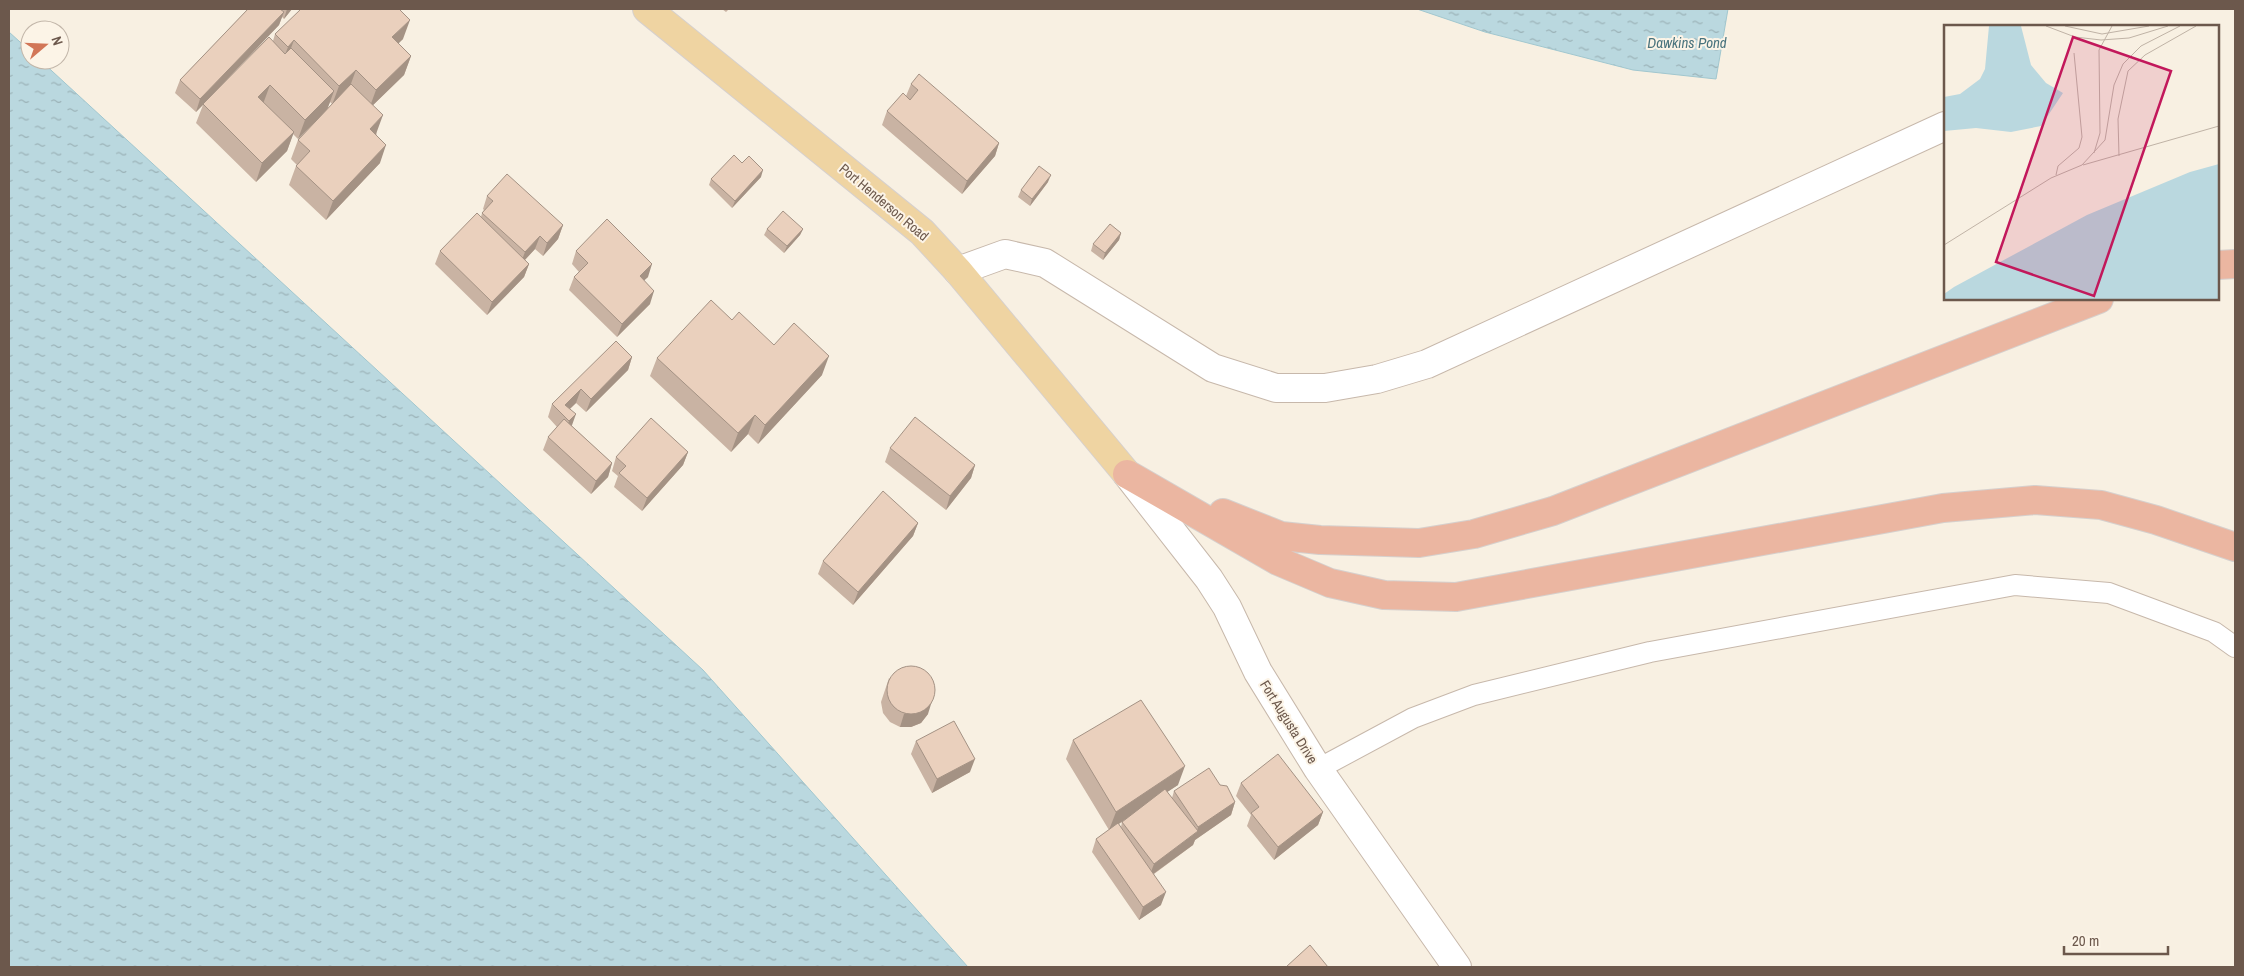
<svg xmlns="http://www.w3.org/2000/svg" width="2244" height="976" font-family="'Archivo Narrow',sans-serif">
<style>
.water{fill:url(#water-ripples);stroke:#a1c7cf}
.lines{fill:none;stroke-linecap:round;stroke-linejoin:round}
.service-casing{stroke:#c7b8ab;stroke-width:22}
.minor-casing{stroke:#c7b8ab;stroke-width:30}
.primary-casing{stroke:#d6d0cd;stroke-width:30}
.motorway-casing{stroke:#d6d0cd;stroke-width:30}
.service{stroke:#fff;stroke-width:20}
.minor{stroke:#fff;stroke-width:28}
.primary{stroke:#efd4a2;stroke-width:28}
.motorway{stroke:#ebb6a1;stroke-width:28}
.wall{fill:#c9b3a3;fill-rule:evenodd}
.shaded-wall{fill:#a49284}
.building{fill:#ead0bd;stroke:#a49284}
.labels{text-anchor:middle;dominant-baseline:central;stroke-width:4;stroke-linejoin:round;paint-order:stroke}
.street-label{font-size:14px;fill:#6c584c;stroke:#fcf4e7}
.water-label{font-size:15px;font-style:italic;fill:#49737d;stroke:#fcf4e7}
.inset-road{fill:none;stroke:#c0b3a6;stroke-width:1}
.view{fill:#c2185b;fill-opacity:0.15;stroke:#c2185b;stroke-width:2.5}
.inset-edge{fill:none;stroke:#6c584c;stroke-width:2.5}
</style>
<defs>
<pattern id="water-ripples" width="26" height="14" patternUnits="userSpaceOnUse" patternTransform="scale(1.25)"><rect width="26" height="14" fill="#bad8df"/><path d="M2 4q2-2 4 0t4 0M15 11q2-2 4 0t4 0" fill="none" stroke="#9bb2b7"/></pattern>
</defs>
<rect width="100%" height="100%" fill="#f8f0e2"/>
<path class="water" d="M1417,9H1728L1716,79L1633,70L1485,32Z
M9,32L30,51V60H40L703,670L968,967H9Z"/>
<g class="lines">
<defs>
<path id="service" d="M1318,769L1413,718L1474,695L1650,652L2015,585L2109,593L2214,632L2235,647"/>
<path id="minor" d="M958,271L1005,254L1045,263L1213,368L1276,388H1325L1377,379L1427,364L1945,126
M1127,474L1209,579L1227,607L1258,672L1318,769L1457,967"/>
<path id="primary" d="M647,9L922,232L958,271L1127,474"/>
<path id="motorway" d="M2218,265L2235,264
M1127,474L1278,561L1330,583L1384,595L1456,597L1943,508L2035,500L2101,505L2156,520L2235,547
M1223,513L1281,536L1320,540L1419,543L1474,534L1553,511L2099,299"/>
</defs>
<use href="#service" class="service-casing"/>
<use href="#minor" class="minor-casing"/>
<use href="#primary" class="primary-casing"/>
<use href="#motorway" class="motorway-casing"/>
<use href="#service" class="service"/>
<use href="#minor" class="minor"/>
<use href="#primary" class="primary"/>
<use href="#motorway" class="motorway"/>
</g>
<path class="wall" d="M248,9H292L284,19L282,17L279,25L211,96L273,41L275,34L403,39L398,43L411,56L404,75L373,105L380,163L326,220L289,185L296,166L297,165L291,159L298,140L316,121L298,139L293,134L287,151L256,182L196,123L203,105L196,112L175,93L180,80ZM330,102L332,104L327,109Z
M722,9H729L726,12Z
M911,84L999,143L995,156L962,194L882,125L887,111L906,96Z
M742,163L761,177L732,208L709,185L711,179Z
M1048,182L1030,206L1018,197L1021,190Z
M487,196L563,225L558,239L543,256L535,249L525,260L529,264L524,277L487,315L435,264L440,251L481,217L482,213L484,210L483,209Z
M767,229H803L800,235L784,253L764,235Z
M1121,233L1119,240L1103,260L1091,251L1093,244Z
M576,251L648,277L644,280L650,304L617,337L569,290L574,277L579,272L572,264Z
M732,320L822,375L758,444L748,434L731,452L650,376L657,358Z
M632,357L628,370L586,412L576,403L570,409L572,426L612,463L608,477L591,494L543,450L548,437L557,427L548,417L552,404Z
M890,448L975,465L971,478L946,510L885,462Z
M688,452L683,465L642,511L614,487L618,476L612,471L616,457Z
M918,523L913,536L853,605L818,574L823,561Z
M889,678L928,714L921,723L911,727H900L890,722L883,713L881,702Z
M1073,740L1178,785L1167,792L1172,798L1174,791L1220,785L1235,802L1231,815L1195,840L1193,845L1154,874L1161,905L1139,920L1092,852L1096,839L1109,830L1066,759ZM1128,818L1122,822L1121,827L1119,824Z
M916,741L970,772L932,793L911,754Z
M1241,783L1323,812L1318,825L1274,860L1247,826L1251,815L1236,796Z"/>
<path class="shaded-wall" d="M287,9H292L284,19Z
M284,12L279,25L196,112L200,99Z
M410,20L403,39L386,56L392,37Z
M294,40L287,59L281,65L288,47Z
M411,56L404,75L369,109L376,90Z
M356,70L349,89L332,105L339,86Z
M270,85L263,104L258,97Z
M334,91L327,110L298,139L305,120Z
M383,115L376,134L363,148L370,129Z
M294,132L287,151L256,182L262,163Z
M999,143L995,156L962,194L967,181Z
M386,145L380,163L326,220L333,201Z
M763,170L761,177L732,208L735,201Z
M1051,175L1048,182L1030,206L1032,199Z
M563,225L558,239L543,256L547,243Z
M803,229L800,235L784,253L787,246Z
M1121,233L1119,240L1103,260L1105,253Z
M540,236L535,249L520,265L525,252Z
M529,264L524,277L487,315L492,302Z
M652,264L648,277L635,289L640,276Z
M654,291L650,304L617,337L622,324Z
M829,356L822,375L758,444L765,425Z
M632,357L628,370L586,412L591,399Z
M581,389L576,403L563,415L565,405Z
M576,414L571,428L564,434L569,421Z
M755,415L748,434L731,452L738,433Z
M688,452L683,465L642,511L647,498Z
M612,463L608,477L591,494L596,481Z
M975,465L971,478L946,510L950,496Z
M918,523L913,536L853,605L858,592Z
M932,701L928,714L921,723L911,727H900L904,714Z
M975,759L970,772L932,793L937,779Z
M1185,766L1178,785L1109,830L1116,812Z
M1235,802L1231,815L1195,840L1193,845L1149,877L1154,864L1197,832L1198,827Z
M1323,812L1318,825L1274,860L1278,847Z
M1166,892L1161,905L1139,920L1143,907Z"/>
<path class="building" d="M248,9H280L284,12L200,99L180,80Z
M301,9H399L410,20L392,37L411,56L376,90L356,70L339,86L294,40L288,47L275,34Z
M269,37L285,54L291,48L334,91L305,120L270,85L258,97L294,132L262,163L203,104Z
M919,74L999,143L967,181L887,111L903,93L910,100L918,90L911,84Z
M351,84L383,115L370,129L386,145L333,201L296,166L310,151L298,140Z
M734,155L742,163L749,156L763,170L735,201L711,179Z
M1039,166L1051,175L1032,199L1021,190Z
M507,174L563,225L547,243L540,236L525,252L482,213L493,201L487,196Z
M783,211L803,229L787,246L767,229Z
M477,213L529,264L492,302L440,251Z
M607,219L652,264L640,276L654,291L622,324L574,277L588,263L576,251Z
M1110,224L1121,233L1105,253L1093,244Z
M711,300L732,320L739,312L774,345L794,323L829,356L765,425L755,415L738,433L657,358Z
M616,341L632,357L591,399L581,389L565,405L576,414L569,421L552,404Z
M915,417L975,465L950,496L890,448Z
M651,418L688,452L647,498L619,473L626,466L616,457Z
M564,419L612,463L596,481L548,437Z
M883,491L918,523L858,592L823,561Z
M887 690a24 24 0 1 1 48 0a24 24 0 1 1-48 0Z
M1141,700L1185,766L1116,812L1073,740Z
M954,721L975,759L937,779L916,741Z
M1278,754L1323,812L1278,847L1251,813L1259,807L1241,783Z
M1209,768L1220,785L1227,786L1235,802L1198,827L1174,791Z
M1165,789L1198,831L1154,864L1122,822Z
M1118,823L1166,892L1143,907L1096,839Z
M1310,945L1328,967H1286Z"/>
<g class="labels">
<g class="street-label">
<text transform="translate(884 202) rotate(40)">Port Henderson Road</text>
<text transform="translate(1289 722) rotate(58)">Fort Augusta Drive</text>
</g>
<g class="water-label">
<text x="1687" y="42">Dawkins Pond</text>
</g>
</g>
<g transform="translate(1944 25)">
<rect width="275" height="275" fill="#f8f0e2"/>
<path d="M45,1H77L87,40L102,58L119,68L97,101L67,107L32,103L0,106V72L16,69L36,54L41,44ZM275,139V274H0V269L10,262L143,190L246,147Z" fill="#bad8df"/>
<path class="inset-road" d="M102,1L131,12L157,15L185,13L224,1M121,1L158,9L205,1M150,128L156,108L155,25L168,1M175,131L174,94L184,46L201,30L252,1M138,140L161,115L170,60L179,39L197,21L236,1M139,140L275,101M112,150L114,141L135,123L138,112L130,28M0,220L107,153L138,140"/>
<path class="view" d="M129,12L227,46L150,271L52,237Z"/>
<rect width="275" height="275" class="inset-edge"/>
</g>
<rect width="2244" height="976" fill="none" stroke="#6c584c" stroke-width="20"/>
<g transform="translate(45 45) rotate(71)"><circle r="24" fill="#fcf4e7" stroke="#c2b6a9"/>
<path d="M0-4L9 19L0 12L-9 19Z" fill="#d27657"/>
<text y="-8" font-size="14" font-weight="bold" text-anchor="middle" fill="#6c584c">N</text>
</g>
<path d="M2064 946v8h104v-8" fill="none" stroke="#6c584c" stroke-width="2.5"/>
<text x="2072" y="946" font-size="15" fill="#6c584c" stroke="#fcf4e7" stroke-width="4" paint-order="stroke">20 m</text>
</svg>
